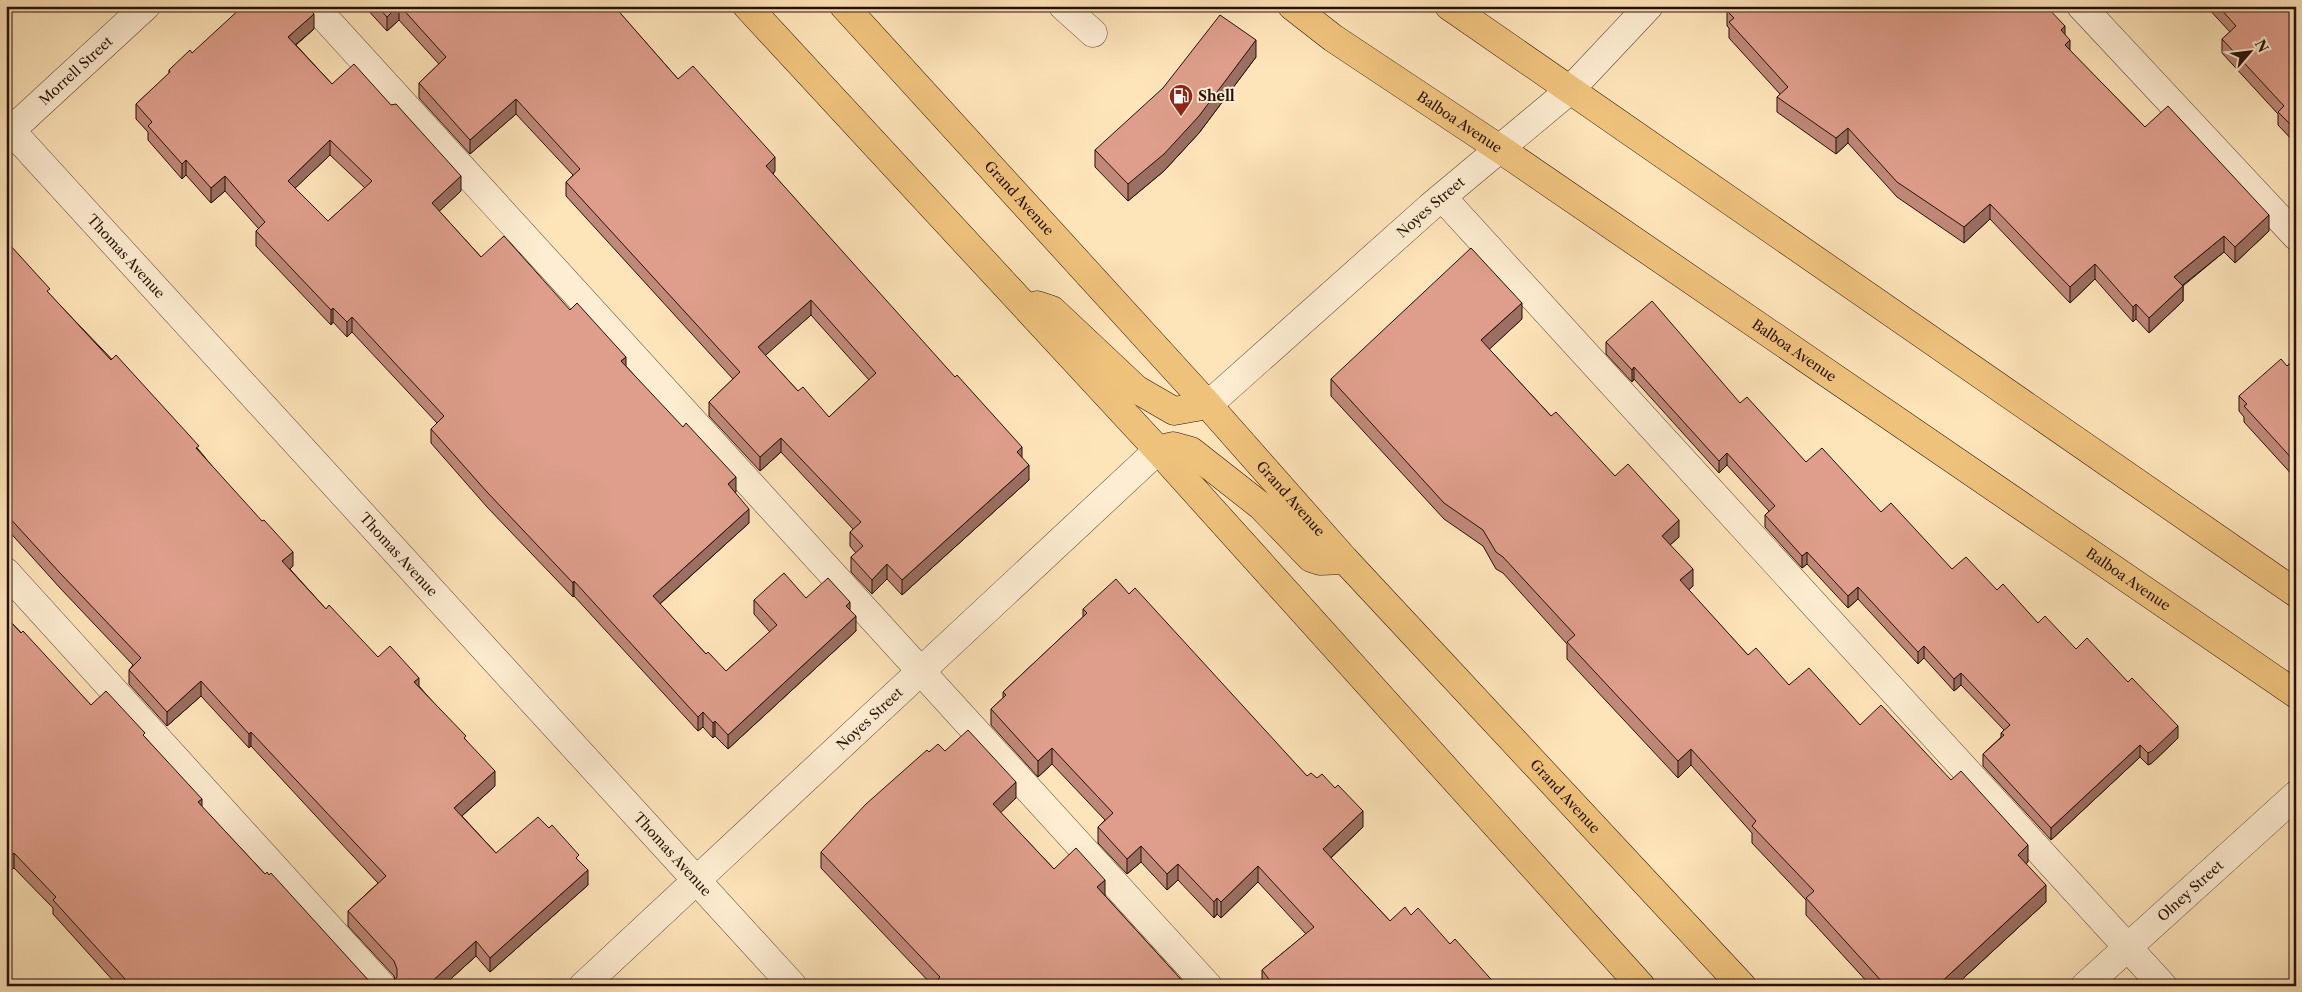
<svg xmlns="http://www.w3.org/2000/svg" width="2302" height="992" font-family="'Libre Caslon Text',serif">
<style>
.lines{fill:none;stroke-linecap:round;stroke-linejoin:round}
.minor-casing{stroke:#5d4533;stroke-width:29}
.major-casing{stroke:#271006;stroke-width:29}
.minor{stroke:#feedd2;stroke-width:28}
.major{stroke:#efc27c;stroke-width:28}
.wall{fill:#bf8878;stroke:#271006;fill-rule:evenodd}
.shaded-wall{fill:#9b6f61;stroke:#271006}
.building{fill:#de9e8b;stroke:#271006;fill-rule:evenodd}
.labels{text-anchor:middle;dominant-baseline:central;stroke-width:4;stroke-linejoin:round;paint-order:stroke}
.street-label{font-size:14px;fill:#271006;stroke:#feedd2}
.poi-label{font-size:14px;font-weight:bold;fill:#271006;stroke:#feedd2;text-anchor:start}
</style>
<rect width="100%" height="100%" fill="#fee4b9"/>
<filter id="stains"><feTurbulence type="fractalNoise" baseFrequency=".004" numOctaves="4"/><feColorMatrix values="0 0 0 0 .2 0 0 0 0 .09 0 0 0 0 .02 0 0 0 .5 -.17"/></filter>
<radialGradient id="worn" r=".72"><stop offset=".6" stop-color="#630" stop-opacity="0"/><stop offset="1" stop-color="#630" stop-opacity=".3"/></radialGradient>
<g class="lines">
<defs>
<g id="minor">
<path d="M314,6L1208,986"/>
<path d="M1063,6L1093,33"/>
<path d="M2081,6L2296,236"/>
<path id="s1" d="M6,125L793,986"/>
<path id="s2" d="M6,135L146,6"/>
<path d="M1442,197L2163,986"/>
<path id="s3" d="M1208,405L1430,207L1570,90L1649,6"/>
<path d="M6,572L382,986"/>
<path id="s4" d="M583,986L1158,450"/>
<path id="s5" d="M2085,986L2296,795"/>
</g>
<g id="major">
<path d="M747,6L1158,450L1641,986"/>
<path id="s6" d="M844,6L1208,405L1345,560L1742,986"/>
<path id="s7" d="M1292,6L1333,38L1500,149L2296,694"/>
<path d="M1449,6L2296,593"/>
<path d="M1037,305L1052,310L1136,389L1174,411L1208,405"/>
<path d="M1158,450L1173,446L1191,451L1261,506L1311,558L1320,561L1345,560"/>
</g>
</defs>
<use href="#minor" class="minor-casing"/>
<use href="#major" class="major-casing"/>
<use href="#minor" class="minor"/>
<use href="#major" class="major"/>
</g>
<path class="wall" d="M364,6H618V11L678,79L775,171L773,174L1022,458L1029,480L902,595L887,579L872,594L851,572V557L856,553L850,546V532L853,529L781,452L760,471L709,416V402L733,379L566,196V182L573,175L516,114L470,154L419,98V83L439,64L399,20L387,31ZM811,315L869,380L829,417L798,391L765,355Z
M2206,6H2296V144L2278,125V114L2222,53V39L2230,32Z
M2000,9L2065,35L2070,51L2145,127L2269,231L2235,263L2224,252L2183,286V301L2149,333L2136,319L2133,322L2095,279L2070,303L1990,219L1964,243L1897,197L1848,143L1836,154L1777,112V97L1780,94L1729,38V28L1727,26V11Z
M314,29L296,45L332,84L461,191L439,211L481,257L570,310L626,366L736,492H735L749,523L660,604L706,654L726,671L770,632L754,614V600L806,598L850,610L856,631L728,749L715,736L713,738L703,727L698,731L574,596L573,597L487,507L431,443V429L437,423L352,332L347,337L333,322L331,325L256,246V231L259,229L225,191L211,203L186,175L182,179L148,140V132L136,119V104L169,74V70L192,53ZM330,155L365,188L328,221L295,188Z
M1256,57L1199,133L1164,171L1128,201L1095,167V150Z
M6,249L199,450L293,566L290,569L326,609L378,657L419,686L466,740L495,786L462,816L496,853L579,861L588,885L490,972L476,956L443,986H387L392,983L395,979L394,976L348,926V911L378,883L251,746L249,748L201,696L167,726L129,684V670L133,665L60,588L6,528Z
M1522,319L1489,349L1551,416L1615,476L1679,537L1670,545L1693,586L1688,590L1748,655L1789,685L1860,725L2028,862L2026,864L2046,902L1955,986H1871L1806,915V900L1752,843V833L1691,765L1678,778L1567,659V644L1503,573L1496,569L1483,546L1444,519L1331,396V379Z
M1606,342L1740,403L1806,462L1881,512L1952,569L1997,590L2038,623L2076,649L2178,738L2152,763L2148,765L2140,757L2051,840L1983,766V754L2001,737V733L2004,730L1961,685L1954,691L1924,658L1918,664L1858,599L1848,608L1807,564L1802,568L1765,527V515L1769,511L1727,465L1719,473L1634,379L1632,382L1606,354Z
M2296,358V479L2244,422V417L2239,411V396L2287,366Z
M1129,594L1307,776L1363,827L1331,858L1390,921L1411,915L1450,944L1497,986H1262V970L1306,934L1258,882L1221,918L1217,914L1214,918L1178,880L1167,890L1141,862L1127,874L1098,843V827L1105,820L1052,764L1038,777L991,725V709L1003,698V692L1083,617V609Z
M6,617L91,705L145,737L202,807L265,874L370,982L117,985L53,914V908L14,868L10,871L6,866Z
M945,751L1016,798L1000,812L1054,869L1105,896L1187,986H933L821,868V852L929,752Z"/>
<path class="shaded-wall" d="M398,6H399V20L387,31V17Z
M314,14V29L288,51V37Z
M2065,26V41L2061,30Z
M1256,40V57L1199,133L1164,171L1128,201V184Z
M2070,40V56L2065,45Z
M516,99V114L470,154V140Z
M1848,128V143L1836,154V138Z
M330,140V155L288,195V181Z
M775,157V171L766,180V166Z
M186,160V175L182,179V164Z
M225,176V191L211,203V188Z
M461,176V191L432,218V203Z
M1990,204V219L1964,243V227Z
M2269,215V231L2235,263V247Z
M2224,236V252L2174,292V277Z
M2095,264V279L2070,303V287Z
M2183,286V301L2149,333V318Z
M811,300V315L758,362V347Z
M1522,303V319L1481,357V340Z
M2136,304V319L2133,322V307Z
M333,308V322L331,325V310Z
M352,317V332L347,337V322Z
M626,357V371L621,361Z
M1634,367V379L1632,382V370Z
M781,438V452L760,471V457Z
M1022,447V462L1017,452Z
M1727,453V465L1719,473V461Z
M1029,465V480L902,595V580Z
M736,477V492L728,498V484Z
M749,509V523L653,610V596Z
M1679,520V537L1662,552V536Z
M293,552V566L282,576V561Z
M1807,552V564L1802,568V556Z
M887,564V579L872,594V580Z
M1693,569V586L1680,597V580Z
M574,581V596L573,597V583Z
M1858,587V599L1848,608V596Z
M850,602V617L846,606Z
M856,616V631L728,749V735Z
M1924,646V658L1918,664V652Z
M1961,673V685L1954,691V679Z
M419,678V693L414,682Z
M201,681V696L167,726V712Z
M703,712V727L698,731V717Z
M715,721V736L713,738V723Z
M2178,726V738L2152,763L2148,765V753Z
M251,732V746L249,748V734Z
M2140,745V757L2051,840V828Z
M1052,748V764L1038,777V761Z
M1691,749V765L1678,778V761Z
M495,771V786L454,823V808Z
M1016,782V798L993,820V804Z
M202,799V813L198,802Z
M1363,811V827L1323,865V849Z
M2028,845V862L2018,871V855Z
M1141,846V862L1127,874V859Z
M14,853V868L10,871V856Z
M1178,864V880L1167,890V874Z
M1258,866V882L1221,918V902Z
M588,870V885L490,972V958Z
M1105,880V896L1097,887Z
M2046,885V902L1955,986H1937Z
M1217,898V914L1214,918V902Z
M476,941V956L443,986H427Z"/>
<path class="building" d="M243,6H307L314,14L288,37L332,84L354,64L391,105L396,104L461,176L432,203L481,257L504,236L570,310L577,303L626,357L621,361L683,427L686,423L736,477L728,484L749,509L653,596L706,654L708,652L726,671L777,625L754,600L784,573L806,598L828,578L850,602L846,606L856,616L728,735L715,721L713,723L703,712L698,717L574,581L573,583L487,492L431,429L444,416L352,317L347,322L333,308L331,310L256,231L265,222L225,176L211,188L186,160L182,164L148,126L152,122L136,104L170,72L169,70L190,50L192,53ZM330,140L372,181L328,221L288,181Z
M377,6H398L387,17Z
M400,6H616L615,7L678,79L693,66L775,157L766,166L955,377L957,375L1022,447L1017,452L1029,465L902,580L887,564L872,580L851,557L863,546L850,532L861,522L781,438L760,457L709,402L740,372L566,182L580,169L516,99L470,140L419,83L446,57ZM811,300L876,373L829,417L803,387L798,391L758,347Z
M1732,6H1998L2000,9L2003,6H2046L2065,26L2061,30L2070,40L2065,45L2145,127L2168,106L2269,215L2235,247L2224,236L2174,277L2183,286L2149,318L2136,304L2133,307L2095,264L2070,287L1990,204L1964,227L1897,182L1848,128L1836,138L1777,97L1788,87L1729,22L1734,18L1727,11Z
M2218,6H2296V130L2278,112L2284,106L2222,39L2236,26Z
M1220,15L1256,40L1199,116L1164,154L1128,184L1095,150L1163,88Z
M10,245L50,289L47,291L111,360L116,355L199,446L196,448L262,521L264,520L293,552L282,561L326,609L329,605L378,657L390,646L419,678L414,682L466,736L464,738L495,771L454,808L496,853L538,817L549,828L552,825L579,855L576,858L588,870L490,958L476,941L427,986H387L392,983L397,977V969L394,961L348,911L386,876L251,732L249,734L201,681L167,712L129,670L141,658L60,573L6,514V249Z
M1471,248L1522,303L1481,340L1551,416L1556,412L1615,476L1628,464L1679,520L1662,536L1693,569L1680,580L1748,655L1756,648L1789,685L1809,668L1860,725L1881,705L1951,780L1961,771L2028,845L2018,855L2046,885L1937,986H1886L1806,898L1814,891L1752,826L1756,821L1691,749L1678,761L1567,642L1575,635L1503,557L1496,552L1483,530L1444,503L1331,379Z
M1652,301L1740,403L1747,397L1806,462L1822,448L1881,512L1891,503L1952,569L1966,557L1997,590L2003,584L2038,623L2045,616L2076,649L2087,638L2128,682L2132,678L2178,726L2152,751L2148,753L2140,745L2051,828L1983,754L2004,735L2001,733L2010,725L1961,673L1954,679L1924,646L1918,652L1858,587L1848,596L1807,552L1802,556L1765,515L1775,506L1727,453L1719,461L1634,367L1632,370L1606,342Z
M2296,358V463L2244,406L2247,404L2239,396L2281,359L2287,366Z
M1116,579L1129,594L1135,588L1307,776L1311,773L1317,778L1322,774L1335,788L1338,785L1363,811L1323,849L1390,921L1405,907L1411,915L1418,908L1450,944L1455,939L1497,986H1274L1262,970L1314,927L1258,866L1221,902L1217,898L1214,902L1178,864L1167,874L1141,846L1127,859L1098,827L1113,813L1052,748L1038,761L991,709L1006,695L1003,692L1087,613L1083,609Z
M6,617L21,633L23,631L91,705L106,691L145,733L143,735L202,799L198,802L265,874L267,872L269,875L271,873L370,982L376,986H117L125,979L53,900L56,897L14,853L10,856L6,852Z
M968,730L1016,782L993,804L1054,869L1076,848L1105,880L1097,887L1187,986H945L938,979L940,977L821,852L866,804L927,750L929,752L938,744L945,751Z"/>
<defs>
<symbol id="fuel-pin" viewBox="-11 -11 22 30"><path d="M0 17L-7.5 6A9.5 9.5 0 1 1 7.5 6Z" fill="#8f2418" stroke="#feedd2"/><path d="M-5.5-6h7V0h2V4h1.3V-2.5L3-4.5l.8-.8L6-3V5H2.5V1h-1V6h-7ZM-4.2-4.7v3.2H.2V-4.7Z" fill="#fff"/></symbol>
</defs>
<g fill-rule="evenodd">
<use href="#fuel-pin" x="1167" y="82" width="28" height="38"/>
</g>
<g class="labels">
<g class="street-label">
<text stroke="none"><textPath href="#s2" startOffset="95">Morrell Street</textPath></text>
<text stroke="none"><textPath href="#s7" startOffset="204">Balboa Avenue</textPath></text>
<text stroke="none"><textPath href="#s6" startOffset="260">Grand Avenue</textPath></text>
<text stroke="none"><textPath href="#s3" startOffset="298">Noyes Street</textPath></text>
<text stroke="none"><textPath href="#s1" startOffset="178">Thomas Avenue</textPath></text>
<text stroke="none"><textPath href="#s7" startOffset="609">Balboa Avenue</textPath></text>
<text stroke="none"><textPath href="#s6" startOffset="665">Grand Avenue</textPath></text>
<text stroke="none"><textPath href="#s1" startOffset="582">Thomas Avenue</textPath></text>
<text stroke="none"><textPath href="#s7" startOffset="1014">Balboa Avenue</textPath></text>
<text stroke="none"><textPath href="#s4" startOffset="392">Noyes Street</textPath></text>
<text stroke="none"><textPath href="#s6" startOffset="1070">Grand Avenue</textPath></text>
<text stroke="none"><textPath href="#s1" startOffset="988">Thomas Avenue</textPath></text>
<text stroke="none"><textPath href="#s5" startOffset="142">Olney Street</textPath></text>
</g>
<g class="poi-label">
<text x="1198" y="96">Shell</text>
</g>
</g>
<rect width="2302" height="992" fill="none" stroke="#fee4b9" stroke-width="25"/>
<rect x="8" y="8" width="2287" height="977" fill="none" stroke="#271006" stroke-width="2.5"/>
<rect x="12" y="12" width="2277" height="967" fill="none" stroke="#271006"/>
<g transform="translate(2250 52) rotate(62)" stroke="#feedd2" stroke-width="4" paint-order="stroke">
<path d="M0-4L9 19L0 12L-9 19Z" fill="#271006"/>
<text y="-8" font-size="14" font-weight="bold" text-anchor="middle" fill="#271006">N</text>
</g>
<rect width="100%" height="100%" filter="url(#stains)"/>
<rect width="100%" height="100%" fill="url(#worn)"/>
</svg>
